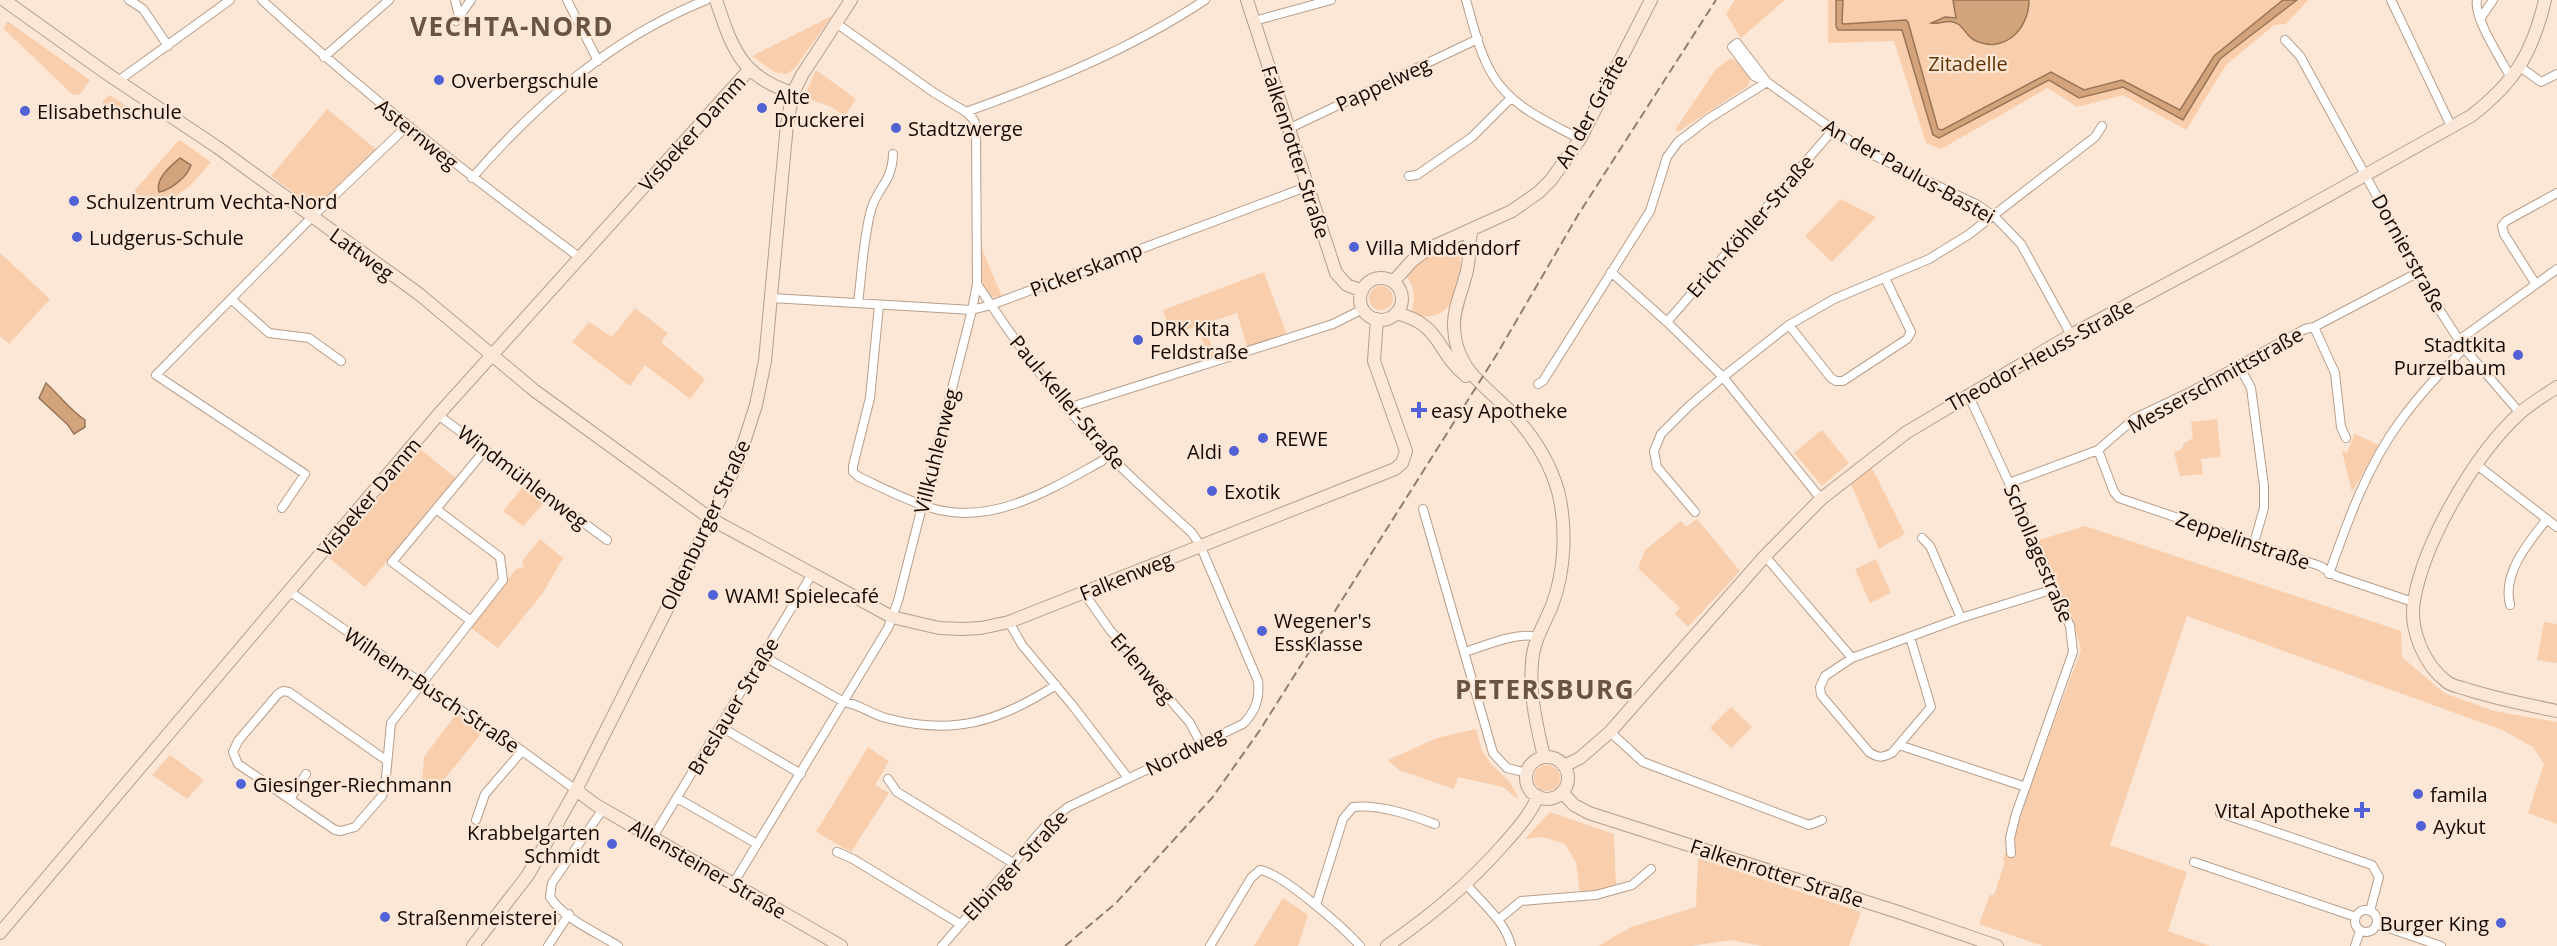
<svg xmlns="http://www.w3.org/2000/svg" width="2557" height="946" font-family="'Open Sans',sans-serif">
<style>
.green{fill:#f9ceac;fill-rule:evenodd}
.water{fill:#d3a37c;stroke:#997558;stroke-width:1.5}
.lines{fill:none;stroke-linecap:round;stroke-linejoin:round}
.street-casing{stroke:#b79e8b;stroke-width:10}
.secondary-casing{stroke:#b79e8b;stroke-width:14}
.street{stroke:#fff;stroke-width:8}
.secondary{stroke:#fae7d7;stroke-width:12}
.rail{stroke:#8e7f74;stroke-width:2;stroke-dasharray:9 4.5;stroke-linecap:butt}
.poi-dot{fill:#5161d6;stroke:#fce7d6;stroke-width:2}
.labels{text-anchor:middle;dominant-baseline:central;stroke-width:4.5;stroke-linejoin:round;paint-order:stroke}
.park-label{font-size:20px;fill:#613402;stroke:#fce7d6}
.poi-label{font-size:20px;fill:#120904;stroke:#fce7d6;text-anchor:start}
.street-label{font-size:20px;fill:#120904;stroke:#fce7d6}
.district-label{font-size:26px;font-weight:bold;letter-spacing:1.5px;fill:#695341;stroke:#fce7d6}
</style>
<rect width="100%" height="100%" fill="#fce7d6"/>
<path class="green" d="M1735,0H1785L1741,38L1726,14Z
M1828,0H2308L2286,24L2274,25L2226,65L2186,130L2123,95L2077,107L2048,88L1941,149L1926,143L1894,41L1828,43Z
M832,16L794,69L787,74L774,72L752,56Z
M6,22H9L90,80L80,94L73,95L4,29Z
M1730,59L1735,60L1750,78L1748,86L1679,131L1675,130L1716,69Z
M816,70L856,99L845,116L829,106L804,97Z
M110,95L129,108L118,121L103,107V101Z
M327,109L377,150L314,208L271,176Z
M179,140L211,162L192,184L159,209L136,193L135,190ZM180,158L191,165L190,170L177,182L160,180Z
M1841,199L1876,217L1832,262L1805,236Z
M980,244L1002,297C976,303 981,259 980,244Z
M1448,244L1458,249C1468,281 1452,330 1411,313C1416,300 1415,287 1406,276L1421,261Z
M0,253L50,299L9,344L0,336Z
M1264,272L1288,338L1248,350L1237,313L1204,324L1215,356L1209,357L1197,326L1171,335L1163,310Z
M1369 298a12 12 0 1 1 24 0a12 12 0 1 1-24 0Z
M635,308L668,333L661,342L705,379L690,399L645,365L630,386L572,342L589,322L612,337Z
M2217,419L2221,457L2201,459L2203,474L2180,476L2174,452L2182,449L2184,443L2193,438L2191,422Z
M1822,430L1849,463L1822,486L1794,453Z
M2355,434L2379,445L2352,492L2342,451L2347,452Z
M420,449L457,479L365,587L328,557Z
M1872,468L1905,534L1879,549L1851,484Z
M525,485L547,500L523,526L503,511Z
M1697,519L1740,571L1688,627L1675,614L1680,608L1638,568L1645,550L1681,521L1686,527Z
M2085,526L2401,631L2402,657L2444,693L2494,711L2557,722V824L2528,813L2544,764L2533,747L2502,730L2187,616L2110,845L2187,872L2168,931L2210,946H2043L1979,924L1990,895H1994L2005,862L2003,859L2081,650L2073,619L2039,540Z
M540,539L563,558L543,593L498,648L471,628L516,569L524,567L522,561Z
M1876,559L1891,593L1870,603L1855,569Z
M2544,622L2557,624V663L2537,660Z
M1731,707L1752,727L1731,748L1710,728Z
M456,714L481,734L433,793L422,784L424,757Z
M1476,729L1482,751L1491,764L1510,782L1519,800L1503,787L1458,777L1454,789L1399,770L1388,760L1437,738Z
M868,747L889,761L875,785L889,793L851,852L816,832Z
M170,755L204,780L187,799L152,775Z
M1534 778a13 13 0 1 1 26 0a13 13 0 1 1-26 0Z
M1550,812L1614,834L1616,886L1580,894L1576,863L1565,844L1543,837L1525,839Z
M1698,858L1861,912L1849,946H1762L1731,940L1690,946H1599L1631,927L1696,907Z
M1283,898L1308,915L1298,946H1254Z"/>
<path class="water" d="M1836,0H1843L1842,23L1844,24L1906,20L1908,22L1938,129L1942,130L2051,72L2084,90L2122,80L2180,110L2214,56L2283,0H2297L2220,59L2183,120L2123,87L2079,98L2049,80L1939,138L1933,135L1902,30H1838L1836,26Z
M1953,0H2029C2029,29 2004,55 1974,40C1967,36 1964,28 1958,24C1949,18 1939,25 1931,23L1945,17L1956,18Z
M180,158L191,165C188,176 171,190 159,192C155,178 171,166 180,158Z
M46,383C60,396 70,410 85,420V427L74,434L68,425L39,398Z"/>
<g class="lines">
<defs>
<path id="street" d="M129,0L143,9L168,46
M262,0C363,93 469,176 579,257
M455,0L459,16
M567,0L598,61
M1466,0C1473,24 1479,52 1492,74C1511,107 1548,122 1580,139
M2391,0L2452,128
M2477,0C2473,17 2502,61 2511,78
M2480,19L2493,0
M456,21L471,0
M1254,21L1331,0
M2285,40L2300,56L2437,306L2464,348L2520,413
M324,57L389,0
M2520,67L2541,82L2557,74
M118,81L230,0
M1767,82L1737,43L1732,47L1754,76L1767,82L1838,133L1873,155L1978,205L1995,217L2021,244L2071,335
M966,112C1050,82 1131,49 1205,0
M1288,129L1478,39
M1409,176L1417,175L1472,137L1511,98
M472,178C538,102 612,38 706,0
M1611,272L1667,322L1723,377L1821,499
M2535,283L2504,234L2502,226L2506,221L2557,193
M772,298L972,310L991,305L1306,187
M231,299L269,333L309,338L341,361
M858,303C862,272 863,240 871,210C878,186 892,183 893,154
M879,305L870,398L853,466V472L859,477C883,488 909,502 935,509C995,525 1051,489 1102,461L1108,455
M1667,322L1833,130
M1789,325L1831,378L1836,381H1843L1907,339L1911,332L1885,278
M2314,327L2335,373L2341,427L2346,438
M2459,340L2557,269
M2239,366L2251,388L2264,486V508L2254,543
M1538,384L1543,381L1555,362L1650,211L1667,157L1678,142L1708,119L1767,82
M1968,394L2009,483L2070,626L2073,652L2016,814L2010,838L2011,853
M1068,408L1333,324L1363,309
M438,415L607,540
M2098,450L2114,492L2119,498L2320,566L2336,576L2413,602
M2477,465L2557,527
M2009,483L2098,450L2135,418L2192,391L2305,329L2314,327L2419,272
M282,508L305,474L156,375L312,217L407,126
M1423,509L1493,753L1507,768L1527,773
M1695,512L1657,467L1654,451L1661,434L1689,406L1723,377L1789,325L1834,299L1929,259L1968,235L2095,137L2102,126
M1922,538L1930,546L1961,618
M1765,556L1852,658
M2329,574C2348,520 2367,466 2401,420C2420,394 2442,371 2464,348
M289,591L485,727L510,742L576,790
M1084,593L1110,630L1190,723L1201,744
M2510,605C2502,573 2528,543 2547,519
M471,621L392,562L485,450
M1009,622L1022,645L1073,706L1128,778
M1910,637L1931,707L1892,753C1882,758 1878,758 1869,752L1821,695L1820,687L1825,676L1852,658L1961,618L2054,589
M1465,652C1484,646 1518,631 1537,637
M763,656L844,702C859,704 871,714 886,718C953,736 999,722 1056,685
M721,727L801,774
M1610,732L1643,762L1809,825L1822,820
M1899,745L2026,787
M386,760L289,692L283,691L278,694L238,741L233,752L238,764L335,830L341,831L355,827L382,796L385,787L391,723L503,580L500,557L436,509
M888,779L897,792L1013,863
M677,798L757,844
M290,799L306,774
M603,809L552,883L550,897C564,919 596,932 618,946
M2220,813L2372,865L2379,877L2370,911
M476,820L485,794L522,751
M653,837L812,574
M837,852L853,859L960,924
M2194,862L2356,917
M733,884L888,628L898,601L972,310L977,284L976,129L974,120L966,112L933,92L836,23
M1467,885C1482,903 1506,922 1511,946
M1316,905L1343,819L1353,807C1379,804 1411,815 1435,824
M2355 921a11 11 0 1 1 22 0a11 11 0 1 1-22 0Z
M1498,920L1521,901L1596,895L1632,885L1651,869
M2377,924L2441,946
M548,946L569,914
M942,946L1048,823L1068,807L1243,724C1256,711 1260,698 1258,681L1200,545L1192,533C1164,507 1135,482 1108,454C1059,403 1016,343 977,284
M1210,946L1251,878L1260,870C1282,873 1344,928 1360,946
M2355,946L2360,931"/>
<path id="secondary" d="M4,0L106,73L217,147L419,294L535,391L711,519L892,617L939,628L962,629L981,628L1009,622L1395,469L1402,463L1406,451L1374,361L1377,319
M716,0C732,48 741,77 793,93
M1247,0L1336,273L1347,285L1362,291
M1472,230C1468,242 1470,253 1468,265C1465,286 1453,306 1454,327C1455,370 1486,386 1513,414C1533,436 1550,462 1558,491C1567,527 1565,569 1553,603C1545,624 1533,640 1532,663C1529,694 1537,727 1544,757
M1360 299a21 21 0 1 1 42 0a21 21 0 1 1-42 0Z
M1393,282L1412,261L1428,249L1512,211L1539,192L1551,180L1580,139L1651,0
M1396,313C1443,325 1435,351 1466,376
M2557,387C2545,395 2531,403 2520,413C2475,454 2424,541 2414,601C2409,629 2424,665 2447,682C2454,687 2461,687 2469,690C2498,699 2527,705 2557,711
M1526 778a21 21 0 1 1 42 0a21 21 0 1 1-42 0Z
M1564,766L1580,758L1610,732L1765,556L1821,499L1907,432L2071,335L2247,241L2471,116C2515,82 2532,54 2545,0
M576,790L596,805L841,946
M1562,792L1574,805L1589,813L1898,912L1997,946
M0,933L438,415L749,70
M473,946L528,875L576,790L675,593L738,461L756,405L765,361L787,124L793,93L802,75L851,0
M1387,946C1431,915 1467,886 1503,845C1516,831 1531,814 1538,796"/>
</defs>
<use href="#street" class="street-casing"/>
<use href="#secondary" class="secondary-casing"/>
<use href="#street" class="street"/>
<use href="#secondary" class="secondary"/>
<path class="rail" d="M1065,946L1116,903L1212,798L1260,730L1497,354L1578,215L1716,0"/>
</g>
<g class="poi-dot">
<circle cx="439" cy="80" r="6"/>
<circle cx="762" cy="108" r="6"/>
<circle cx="25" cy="111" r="6"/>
<circle cx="896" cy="128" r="6"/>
<circle cx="74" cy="201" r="6"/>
<circle cx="77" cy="237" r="6"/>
<circle cx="1354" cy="247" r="6"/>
<circle cx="1138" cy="340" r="6"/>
<circle cx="2518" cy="355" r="6"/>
<path d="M1416 401h6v6h6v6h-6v6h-6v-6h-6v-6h6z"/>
<circle cx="1263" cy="438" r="6"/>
<circle cx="1234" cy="451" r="6"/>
<circle cx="1212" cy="491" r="6"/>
<circle cx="713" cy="595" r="6"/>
<circle cx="1262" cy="631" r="6"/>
<circle cx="241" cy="784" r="6"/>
<circle cx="2418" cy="794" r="6"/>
<path d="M2359 801h6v6h6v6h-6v6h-6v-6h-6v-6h6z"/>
<circle cx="2421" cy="826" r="6"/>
<circle cx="612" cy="844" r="6"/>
<circle cx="385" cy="917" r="6"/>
<circle cx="2501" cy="923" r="6"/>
</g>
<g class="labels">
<g class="park-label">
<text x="1968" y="63">Zitadelle</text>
</g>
<g class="poi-label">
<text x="451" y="80">Overbergschule</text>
<text x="774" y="96">Alte<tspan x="774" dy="23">Druckerei</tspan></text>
<text x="37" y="111">Elisabethschule</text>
<text x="908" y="128">Stadtzwerge</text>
<text x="86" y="201">Schulzentrum Vechta-Nord</text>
<text x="89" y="237">Ludgerus-Schule</text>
<text x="1366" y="247">Villa Middendorf</text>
<text x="1150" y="328">DRK Kita<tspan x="1150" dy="23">Feldstraße</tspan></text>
<text x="2506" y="344" text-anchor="end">Stadtkita<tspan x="2506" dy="23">Purzelbaum</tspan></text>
<text x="1431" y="410">easy Apotheke</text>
<text x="1275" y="438">REWE</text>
<text x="1222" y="451" text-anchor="end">Aldi</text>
<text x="1224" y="491">Exotik</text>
<text x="725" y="595">WAM! Spielecafé</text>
<text x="1274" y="620">Wegener's<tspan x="1274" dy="23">EssKlasse</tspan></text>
<text x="253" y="784">Giesinger-Riechmann</text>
<text x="2430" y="794">famila</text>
<text x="2350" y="810" text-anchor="end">Vital Apotheke</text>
<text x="2433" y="826">Aykut</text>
<text x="600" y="832" text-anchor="end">Krabbelgarten<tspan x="600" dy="23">Schmidt</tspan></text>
<text x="397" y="917">Straßenmeisterei</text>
<text x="2489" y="923" text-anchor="end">Burger King</text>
</g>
<g class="street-label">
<text transform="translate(1383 84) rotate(-25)">Pappelweg</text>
<text transform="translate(1591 111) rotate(-61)">An der Gräfte</text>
<text transform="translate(692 133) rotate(-48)">Visbeker Damm</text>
<text transform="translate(417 134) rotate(39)">Asternweg</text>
<text transform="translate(1296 152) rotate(72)">Falkenrotter Straße</text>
<text transform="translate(1909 171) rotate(29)">An der Paulus-Bastei</text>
<text transform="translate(1750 226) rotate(-49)">Erich-Köhler-Straße</text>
<text transform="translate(2409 253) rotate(61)">Dornierstraße</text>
<text transform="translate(362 254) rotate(36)">Lattweg</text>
<text transform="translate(1086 269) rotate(-21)">Pickerskamp</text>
<text transform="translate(2040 355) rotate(-29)">Theodor-Heuss-Straße</text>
<text transform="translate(2215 380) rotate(-29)">Messerschmittstraße</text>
<text transform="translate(1068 402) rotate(50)">Paul-Keller-Straße</text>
<text transform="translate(936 451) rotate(-76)">Villkuhlenweg</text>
<text transform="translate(523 477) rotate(37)">Windmühlenweg</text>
<text transform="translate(369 497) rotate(-50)">Visbeker Damm</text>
<text transform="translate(705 525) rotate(-65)">Oldenburger Straße</text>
<text transform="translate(2243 540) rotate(19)">Zeppelinstraße</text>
<text transform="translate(2039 553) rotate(67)">Schollagestraße</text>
<text transform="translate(1126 576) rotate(-22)">Falkenweg</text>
<text transform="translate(1143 668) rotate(49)">Erlenweg</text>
<text transform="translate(432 690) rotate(34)">Wilhelm-Busch-Straße</text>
<text transform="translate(733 706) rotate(-59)">Breslauer Straße</text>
<text transform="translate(1185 751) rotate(-26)">Nordweg</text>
<text transform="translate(1015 865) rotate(-47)">Elbinger Straße</text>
<text transform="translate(708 869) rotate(30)">Allensteiner Straße</text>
<text transform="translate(1777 873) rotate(18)">Falkenrotter Straße</text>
</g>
<g class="district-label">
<text x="512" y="26">VECHTA-NORD</text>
<text x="1545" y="689">PETERSBURG</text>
</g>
</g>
</svg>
